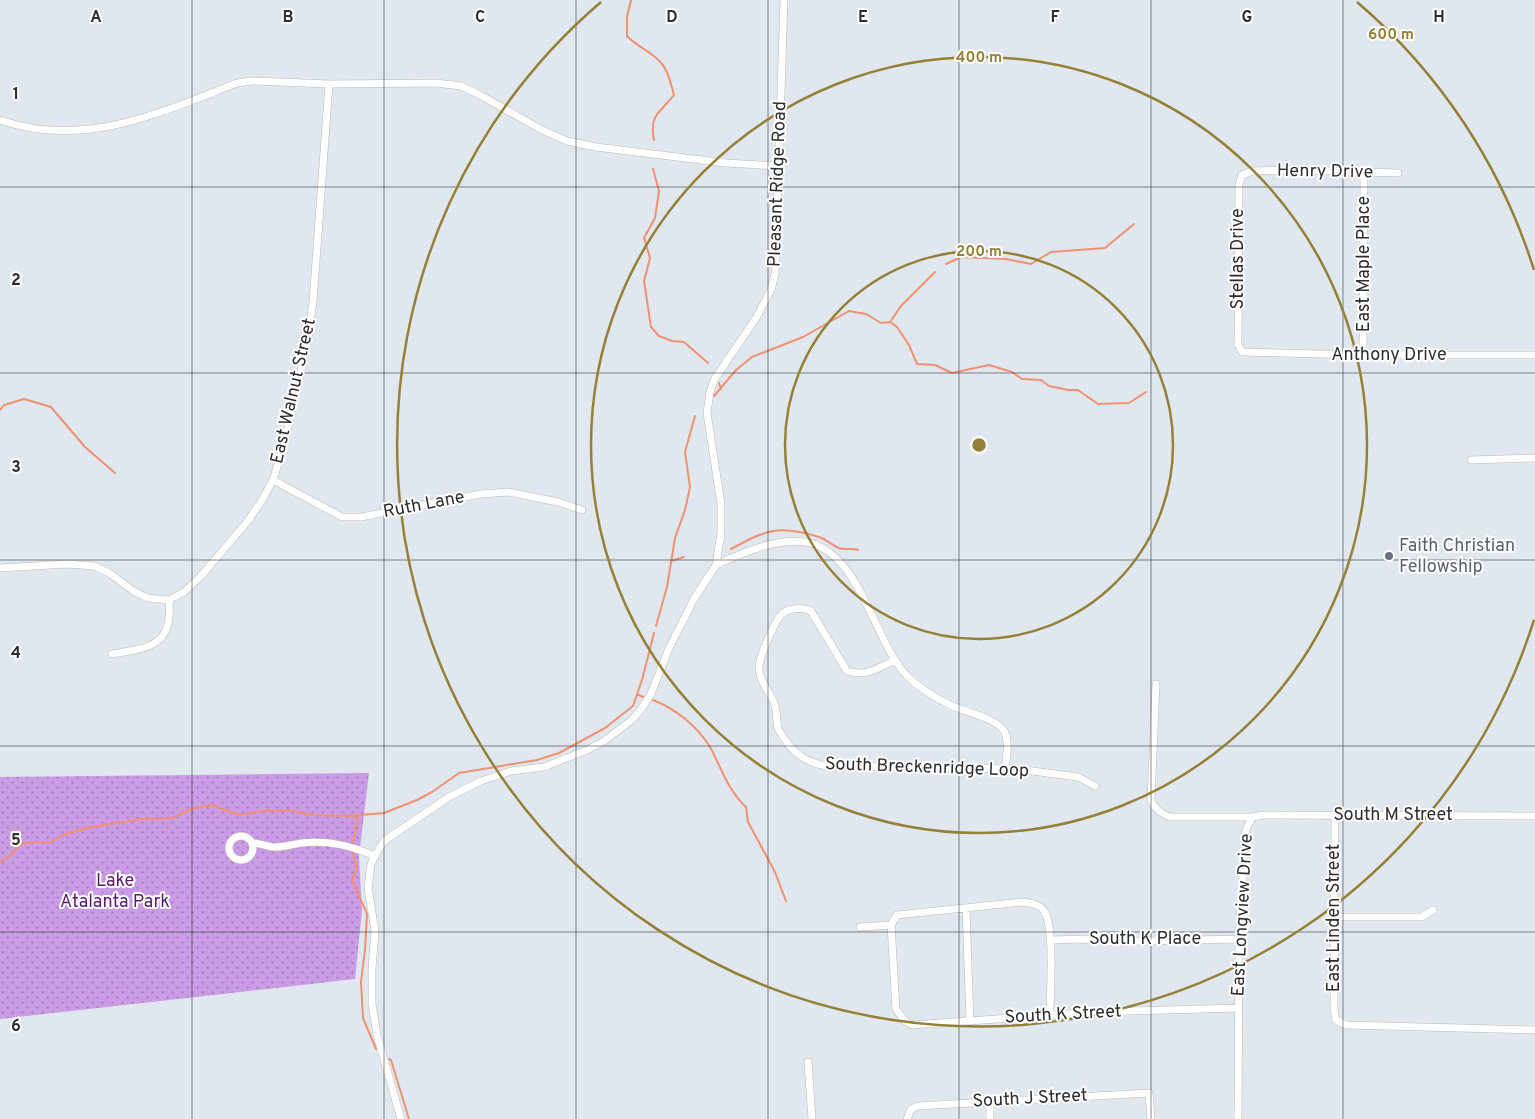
<svg xmlns="http://www.w3.org/2000/svg" width="1535" height="1119" font-family="Overpass,sans-serif">
<style>
.park{fill:url(#park-dots)}
.lines{fill:none;stroke-linecap:round;stroke-linejoin:round}
.stream{stroke:#f19173;stroke-width:2}
.minor-casing{stroke:#bdbab0;stroke-width:8}
.minor{stroke:#fff;stroke-width:7}
.grid{fill:none;stroke:#2d2d2d;stroke-width:1;stroke-opacity:0.55}
.ring{fill:none;stroke:#948036;stroke-width:2.5}
.worship-dot{fill:#6b7280;stroke:#fff;stroke-width:2}
.labels{text-anchor:middle;dominant-baseline:central;stroke-width:4;stroke-linejoin:round;paint-order:stroke}
.street-label{font-size:18px;fill:#2d2d2d;stroke:#fff}
.worship-label{font-size:18px;fill:#5b616d;stroke:#fff;text-anchor:start}
.park-label{font-size:18px;fill:#5a1a6d;stroke:#fff}
.grid-label{font-size:16px;text-anchor:middle;font-weight:bold;fill:#2d2d2d;stroke:#fff;stroke-width:4;stroke-linejoin:round;paint-order:stroke}
.centre{fill:#948036;stroke:#fff;stroke-width:2.5}
.ring-label{font-size:15px;text-anchor:middle;font-weight:bold;fill:#948036;stroke:#fff;stroke-width:4;stroke-linejoin:round;paint-order:stroke}
</style>
<defs>
<pattern id="park-dots" width="8" height="8" patternUnits="userSpaceOnUse" patternTransform="scale(1.25)"><rect width="8" height="8" fill="#ca9ce5"/><path d="M2 2h.1M6 6h.1" fill="none" stroke="#a480ba" stroke-width="1.8" stroke-linecap="round"/></pattern>
</defs>
<rect width="100%" height="100%" fill="#e0e7ef"/>
<path class="park" d="M369,773L359,856L362,910L355,979L0,1019V777Z"/>
<g class="lines">
<path class="stream" d="M631,0L627,17V36C637,47 653,52 662,64C669,72 671,85 674,95C660,113 649,114 654,140
M653,169L659,191L655,218L644,238L650,258L644,281L651,327L659,336L672,341L684,342L708,363
M946,264L961,257L1006,259L1031,264L1051,252L1105,248L1134,224
M890,322L901,306L935,272
M719,383L721,389
M714,396L736,370L752,357L803,337L849,311L866,314L881,323L890,322L897,327L909,345L917,364L935,365L952,373L989,365L1012,372L1022,379L1041,380L1049,386L1068,390H1078L1098,404L1129,403L1146,392
M0,410L4,405L24,399L51,407L85,447L115,473
M731,549C766,530 779,524 819,537C827,540 832,545 839,548C843,550 852,548 858,550
M671,561L684,557
M656,626L667,587L675,538L685,510L690,487L685,452L695,416
M637,694L643,697
M653,700C676,709 697,726 710,747C721,767 728,791 746,807L748,822L775,872L786,901
M353,842L358,815
M353,854L357,868L352,880L367,914L365,950L361,982L363,1018L376,1049
M0,862L10,856L21,844L35,842H51L65,834L91,827L142,819L172,818L194,808L212,805L239,815L263,811L289,810L314,815L346,816L384,813L417,800L432,792L459,773L537,760L559,753L605,728L633,706L642,680L654,633
M389,1059L391,1060L409,1119"/>
<defs>
<path id="minor" d="M0,120C84,149 159,113 237,83L252,81L329,84L436,83L461,86L480,95L542,130L567,141L596,147L726,163L778,166
M1398,173L1299,170L1252,171L1242,175L1239,185L1238,344L1242,352L1363,355H1535
M1363,355L1364,172
M1471,460L1535,458
M273,480L342,517H361L481,494L508,492L558,502L582,510
M716,565C743,552 791,531 821,547C863,569 875,640 906,675C918,687 934,697 950,705C964,712 995,717 1004,731C1010,741 1006,758 1005,769
M0,568L67,564L94,566L109,573L135,592L148,598L169,600L184,592L201,576L247,522L261,502L273,480L284,444L307,345L313,302L329,84
M112,654C150,648 173,646 169,600
M895,660C878,668 867,677 847,671L811,611C803,607 788,608 782,614C775,620 759,658 759,667C759,680 768,690 774,702C777,710 776,719 778,728C779,731 782,735 784,738C794,755 808,763 827,766L1017,769L1078,777L1095,786
M1156,684L1151,801C1156,810 1161,813 1170,817H1252L1264,815L1535,816
M1335,815L1334,1009L1336,1020L1346,1025L1535,1030
M229 848a12 12 0 1 1 24 0a12 12 0 1 1-24 0Z
M252,843C260,843 268,847 275,847C285,847 293,844 302,843C329,840 351,846 375,856
M966,909L970,1021
M1334,917H1422L1433,910
M860,927L891,925
M1050,940L1084,939L1106,942L1239,939
M1050,1015C1050,993 1055,927 1044,911C1039,904 1031,903 1023,902L897,915L891,925L896,1009L905,1021L912,1025L1095,1012L1238,1008
M808,1062L812,1119
M990,1102V1119
M401,1119L377,1035L372,1004V968L375,931L368,888L371,864L375,856L384,841L449,797L481,781L511,771L544,767L587,750L604,741L632,720L642,708L651,694L670,646L694,599L716,565L721,533V504L707,413L710,392L714,380L756,318L771,290L775,274L784,0
M907,1119L911,1109L918,1106L1149,1093L1151,1119
M1238,1119L1239,939L1246,830L1252,817"/>
</defs>
<use href="#minor" class="minor-casing"/>
<use href="#minor" class="minor"/>
</g>
<path class="grid" d="M192,0V1119M384,0V1119M576,0V1119M768,0V1119M959,0V1119M1151,0V1119M1343,0V1119M0,187H1535M0,373H1535M0,560H1535M0,746H1535M0,932H1535"/>
<g class="ring">
<circle cx="979" cy="445" r="194"/>
<circle cx="979" cy="445" r="388"/>
<path d="M1534 620A582 582 0 1 1 601 2M1357 2A582 582 0 0 1 1534 270"/>
</g>
<circle class="worship-dot" cx="1389" cy="556" r="5"/>
<g class="labels">
<g class="street-label">
<text transform="translate(1325 172) rotate(1)">Henry Drive</text>
<text transform="translate(778 184) rotate(-88)">Pleasant Ridge Road</text>
<text transform="translate(1238 259) rotate(-90)">Stellas Drive</text>
<text transform="translate(1364 264) rotate(-90)">East Maple Place</text>
<text x="1389" y="355">Anthony Drive</text>
<text transform="translate(294 391) rotate(-77)">East Walnut Street</text>
<text transform="translate(424 505) rotate(-11)">Ruth Lane</text>
<text transform="translate(927 768) rotate(2)">South Breckenridge Loop</text>
<text x="1393" y="815">South M Street</text>
<text transform="translate(1243 915) rotate(-87)">East Longview Drive</text>
<text transform="translate(1334 918) rotate(-90)">East Linden Street</text>
<text x="1145" y="939">South K Place</text>
<text transform="translate(1063 1015) rotate(-3)">South K Street</text>
<text transform="translate(1030 1099) rotate(-3)">South J Street</text>
</g>
<g class="worship-label">
<text x="1399" y="546">Faith Christian<tspan x="1399" dy="21">Fellowship</tspan></text>
</g>
<g class="park-label">
<text x="115" y="881">Lake<tspan x="115" dy="21">Atalanta Park</tspan></text>
</g>
</g>
<g class="grid-label">
<text x="96" y="22">A</text>
<text x="288" y="22">B</text>
<text x="480" y="22">C</text>
<text x="672" y="22">D</text>
<text x="863" y="22">E</text>
<text x="1055" y="22">F</text>
<text x="1247" y="22">G</text>
<text x="1439" y="22">H</text>
<text x="16" y="99">1</text>
<text x="16" y="285">2</text>
<text x="16" y="472">3</text>
<text x="16" y="658">4</text>
<text x="16" y="845">5</text>
<text x="16" y="1031">6</text>
</g>
<circle cx="979" cy="445" r="8" class="centre"/>
<g class="ring-label">
<text x="1391" y="39">600 m</text>
<text x="979" y="62">400 m</text>
<text x="979" y="256">200 m</text>
</g>
</svg>
